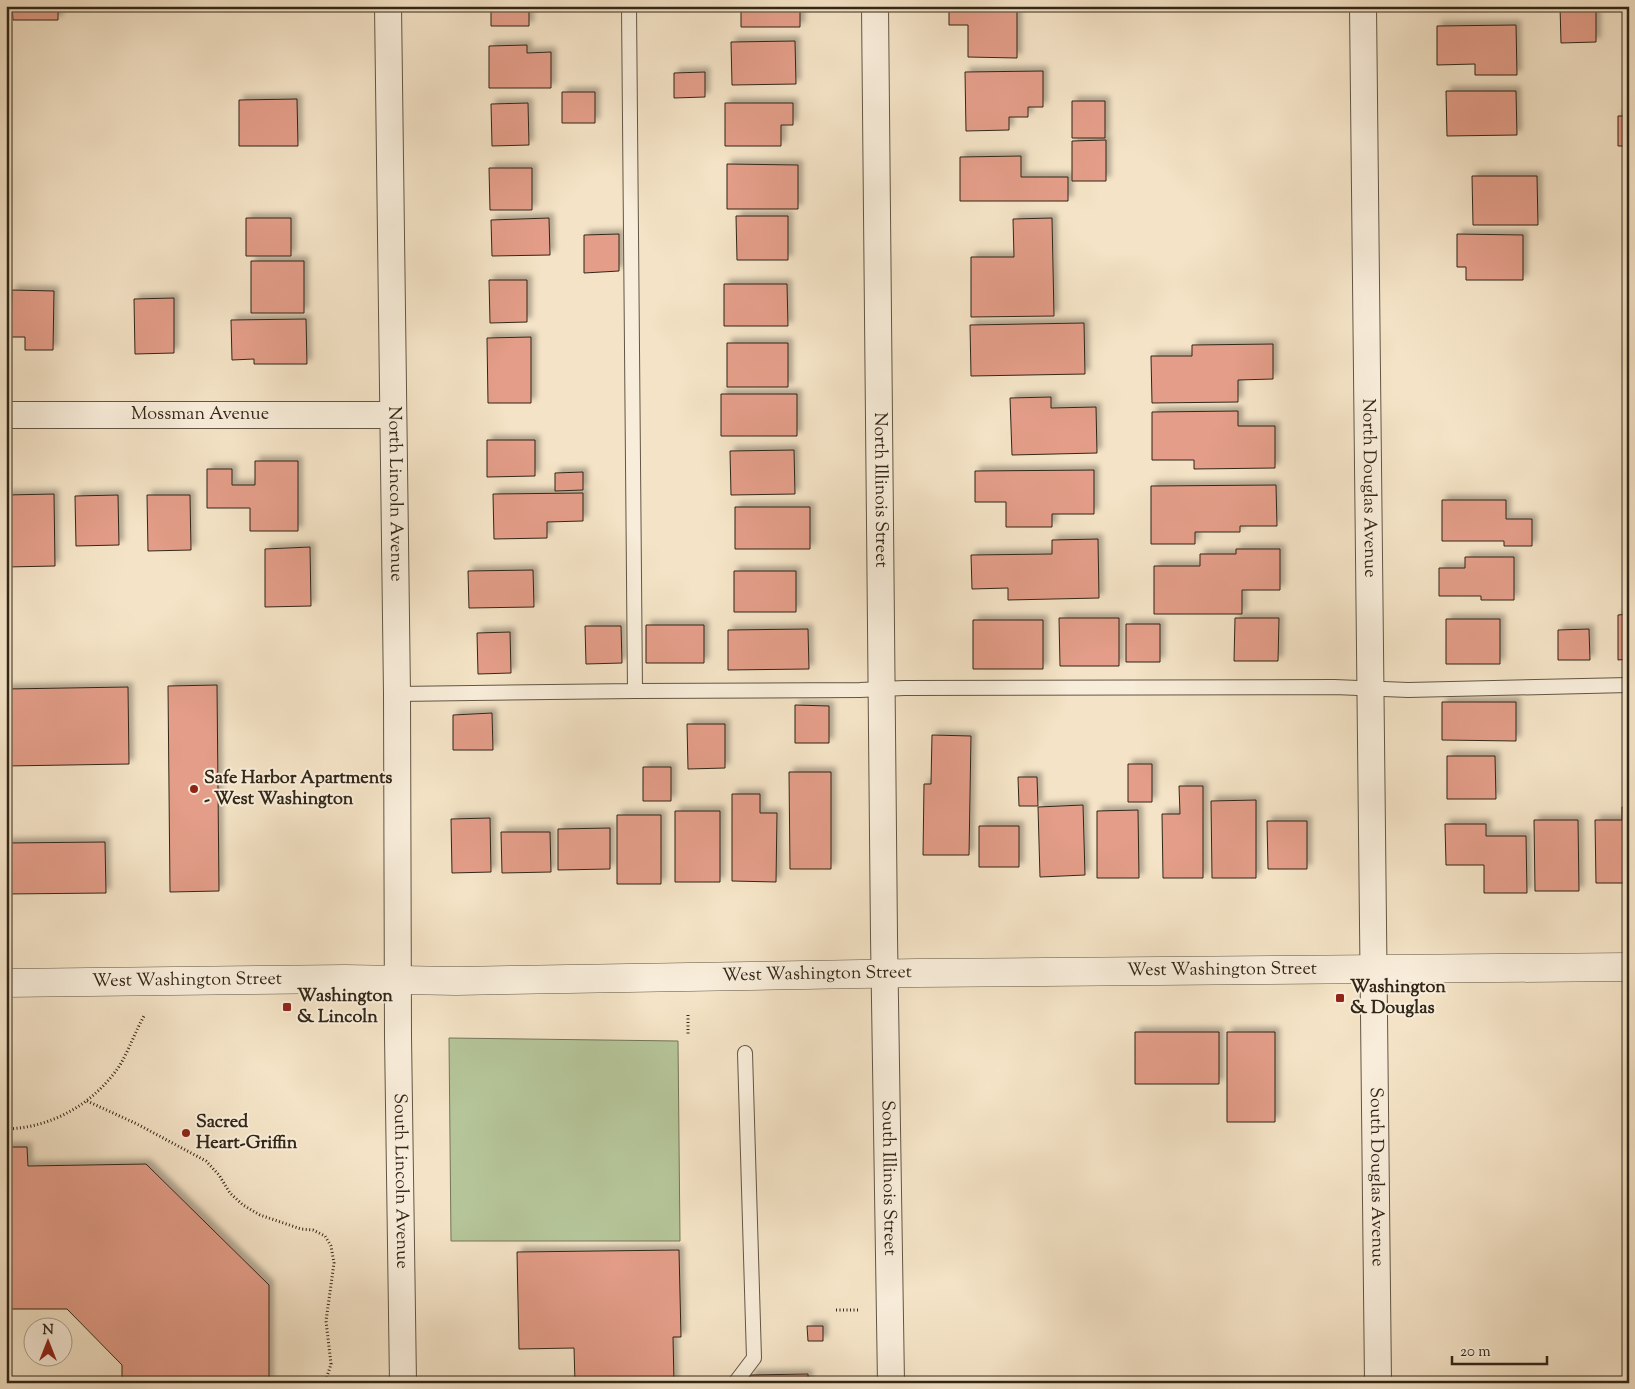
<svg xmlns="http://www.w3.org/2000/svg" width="1635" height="1389" font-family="'Sorts Mill Goudy',serif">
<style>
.green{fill:#b5c599;stroke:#747658}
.building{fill:#e39d88;stroke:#322718;filter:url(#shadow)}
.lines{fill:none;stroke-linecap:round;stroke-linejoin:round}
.service-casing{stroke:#625644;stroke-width:16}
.minor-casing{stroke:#625644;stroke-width:28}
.tertiary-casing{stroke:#625644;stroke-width:29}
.path{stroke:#322718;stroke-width:3;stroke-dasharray:1 2.5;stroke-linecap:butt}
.service{stroke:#f8edda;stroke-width:14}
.minor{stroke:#f8edda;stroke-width:26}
.tertiary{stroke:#f8edda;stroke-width:28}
.poi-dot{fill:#8f2418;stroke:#f8edda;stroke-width:2}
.labels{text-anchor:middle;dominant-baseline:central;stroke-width:4;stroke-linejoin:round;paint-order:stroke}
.street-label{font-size:18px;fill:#322718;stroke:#f8edda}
.poi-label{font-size:18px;font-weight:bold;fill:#322718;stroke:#f8edda;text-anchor:start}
</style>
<defs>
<filter id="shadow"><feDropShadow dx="4.5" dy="-4.5" stdDeviation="2.5" flood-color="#0004"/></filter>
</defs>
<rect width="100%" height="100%" fill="#f4e3c6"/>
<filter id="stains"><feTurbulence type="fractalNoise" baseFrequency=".004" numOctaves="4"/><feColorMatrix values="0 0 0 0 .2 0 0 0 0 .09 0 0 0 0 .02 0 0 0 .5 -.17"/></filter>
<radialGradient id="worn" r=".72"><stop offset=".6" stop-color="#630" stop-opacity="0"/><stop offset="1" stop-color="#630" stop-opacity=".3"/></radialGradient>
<path class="green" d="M449,1038L678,1041L680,1241H451Z"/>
<path class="building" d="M12,6H58V20H13Z
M491,6H529V26H491Z
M724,6H796V9H800V27H741V8H724Z
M949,6H1017V58L968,57V25H949Z
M1560,6H1596V42L1561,43Z
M1516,25L1517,75H1475V64L1437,65V26Z
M795,41L796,84L732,85L731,42Z
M527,45V53L551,52V88H489V46Z
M1043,71V107H1028V117H1009V130L966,131L965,72Z
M705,72V97L674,98V73Z
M1446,91H1516L1517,135L1447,136Z
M562,92H595V123H562Z
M297,99L298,146H239V100Z
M1072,101H1105V138H1072Z
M528,103L529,145L492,146L491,104Z
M725,103H793V125H781V146H725Z
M1618,116H1629V146H1618Z
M1106,140V181H1072V141Z
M1021,156V177H1068V201H960V157Z
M727,164L798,165V209H727Z
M489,168H532V210H490Z
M1472,176H1537L1538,225H1473Z
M736,216H788V260H737Z
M246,218H291V256H246Z
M549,218L550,255L492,256L491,220Z
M1052,218L1054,316L971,317V257H1014L1013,219Z
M619,234V271L584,273V235Z
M1457,234L1523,235V280H1466V267H1457Z
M251,261H304V313H251Z
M489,280H527V322L490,323Z
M724,284H787L788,326H724Z
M12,290L54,291L53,350H25V337H11Z
M174,298V353L135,354L134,299Z
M306,319L307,364H254V359L232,360L231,320Z
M1084,323L1085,374L971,376L970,325Z
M531,337V403H488L487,338Z
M727,343H788V387H727Z
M1273,344V379L1238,380V402L1152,403L1151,356H1192V345Z
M721,394H797V436H721Z
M1051,397V408L1096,407L1097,453L1012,455L1010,398Z
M1238,411V426H1275V468L1194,469V460H1152V412Z
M487,440H535V476L487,477Z
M794,450L795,494L731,495L730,451Z
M255,461H298V531H250V508H207V469H232V485H255Z
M1094,470V514H1052V527H1006V502H975V471Z
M583,472V490L555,491V473Z
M1276,485L1277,526H1240V532H1195V544H1151V486Z
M583,493V521L547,522V538L494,539L493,494Z
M54,494L55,566L6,567V495Z
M118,495L119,545L76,546L75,496Z
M147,495H190L191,550L148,551Z
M1442,500H1506V519H1532V546H1504V541H1442Z
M735,507H810V549H735Z
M1098,539L1099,598L1008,600V588L972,589L971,555L1052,554V540Z
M310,547L311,606L265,607V549Z
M1236,549H1280V590H1242V614H1154V566H1200V554H1236Z
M1465,557H1514V600H1481V596H1439V568H1465Z
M533,570L534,607L469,608L468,571Z
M734,571H796V612H734Z
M1629,614V659L1618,660V615Z
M1059,618H1119V666H1060Z
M1235,618H1279L1278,661H1234Z
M1446,619H1500V664H1446Z
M973,620H1043V669H973Z
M1126,624H1160V662H1126Z
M646,625H704V663H646Z
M585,626H621L622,663L586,664Z
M808,629L809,669L728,670V630Z
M1589,629L1590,660H1558V630Z
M510,632L511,673L478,674L477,633Z
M217,685L219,891L170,892L168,686Z
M128,687L129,764L6,766V689Z
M1442,702H1516V741L1442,740Z
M795,705L829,706V743H795Z
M492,713L493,750H453V715Z
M687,724H725V768L688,769Z
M932,735L971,736L969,855H923L924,784H931Z
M1447,756H1495L1496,799H1447Z
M1128,764H1152V802H1128Z
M643,767H671V801H643Z
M789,772H831V869H790Z
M1018,777H1037L1038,806H1019Z
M1179,786H1203V878H1163L1162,814H1180Z
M732,794H760V813H777L776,882L732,881Z
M1256,800V878H1212L1211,801Z
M1083,805L1085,875L1040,877L1038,807Z
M1622,807H1629V883H1596L1595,820H1622Z
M1138,810L1139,878H1097V811Z
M675,811H720V882H675Z
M617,815H661V884H617Z
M490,818L491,872L452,873L451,819Z
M1534,820H1578L1579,891H1535Z
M1267,821H1307V869H1268Z
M1445,824H1486V836H1526L1527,893H1484V865H1446Z
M979,826H1019V867H979Z
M610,828V869L558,870V829Z
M501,832H550L551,872L502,873Z
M105,842L106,893L6,894V843Z
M1135,1032H1219V1084H1135Z
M1227,1032H1275V1122H1227Z
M6,1147H27L28,1166L146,1164L269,1285V1383H122V1365L67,1309H6Z
M679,1250L681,1337H673L674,1383H575L574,1348L519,1349L517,1252Z
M807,1326H823V1341H808Z
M808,1374V1383H751L750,1375Z"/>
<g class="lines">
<defs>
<path id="service" d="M629,6L635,691
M397,694L635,691L860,690L904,688L1334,687L1408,690L1629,685
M735,1383L754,1358L745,1053"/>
<g id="minor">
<path id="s1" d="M388,6L397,694L398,1036L403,1383"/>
<path id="s2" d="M875,6L884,937L891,1383"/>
<path id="s3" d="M1363,6L1378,1383"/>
<path id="s4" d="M6,415H392"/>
</g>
<g id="tertiary">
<path id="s5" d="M6,983L345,979L456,981L917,973L1629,967"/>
</g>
</defs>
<use href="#service" class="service-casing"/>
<use href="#minor" class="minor-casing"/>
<use href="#tertiary" class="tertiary-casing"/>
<path class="path" d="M688,1015V1034
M87,1101L137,1124L206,1161L219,1175L230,1193L243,1205L260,1215L301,1229L313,1230L325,1236L331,1246L334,1263L326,1321L331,1364L325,1383
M6,1129C52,1128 95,1103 120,1065C129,1050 135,1032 144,1016
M836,1310H860"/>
<use href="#service" class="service"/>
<use href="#minor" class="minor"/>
<use href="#tertiary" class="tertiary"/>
</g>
<g class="poi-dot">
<circle cx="194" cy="789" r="5"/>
<rect x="1335" y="993" width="10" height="10" rx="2.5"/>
<rect x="282" y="1002" width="10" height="10" rx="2.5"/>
<circle cx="186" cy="1133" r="5"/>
</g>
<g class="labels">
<g class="street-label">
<text stroke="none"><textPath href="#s4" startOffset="194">Mossman Avenue</textPath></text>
<text stroke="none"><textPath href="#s3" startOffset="482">North Douglas Avenue</textPath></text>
<text stroke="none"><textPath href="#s2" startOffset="484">North Illinois Street</textPath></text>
<text stroke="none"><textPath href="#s1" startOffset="488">North Lincoln Avenue</textPath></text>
<text stroke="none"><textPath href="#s5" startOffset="1216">West Washington Street</textPath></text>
<text stroke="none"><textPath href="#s5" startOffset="811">West Washington Street</textPath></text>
<text stroke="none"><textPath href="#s5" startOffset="181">West Washington Street</textPath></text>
<text stroke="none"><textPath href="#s3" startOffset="1171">South Douglas Avenue</textPath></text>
<text stroke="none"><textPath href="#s2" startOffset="1172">South Illinois Street</textPath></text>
<text stroke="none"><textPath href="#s1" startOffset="1175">South Lincoln Avenue</textPath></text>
</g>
<g class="poi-label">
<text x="204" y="779">Safe Harbor Apartments<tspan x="204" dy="21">- West Washington</tspan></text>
<text x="1350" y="988">Washington<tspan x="1350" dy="21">&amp; Douglas</tspan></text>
<text x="297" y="997">Washington<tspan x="297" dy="21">&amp; Lincoln</tspan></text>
<text x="196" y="1123">Sacred<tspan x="196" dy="21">Heart-Griffin</tspan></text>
</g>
</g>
<rect width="1635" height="1389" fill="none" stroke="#f4e3c6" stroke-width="25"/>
<rect x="8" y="8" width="1620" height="1374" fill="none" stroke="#322718" stroke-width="2.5"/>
<rect x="12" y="12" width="1610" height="1364" fill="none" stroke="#322718"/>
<g transform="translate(48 1342)"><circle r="24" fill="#f8edda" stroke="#a99e8c"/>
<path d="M0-4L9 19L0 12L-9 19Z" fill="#8f2418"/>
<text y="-8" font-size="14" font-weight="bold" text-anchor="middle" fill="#322718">N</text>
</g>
<path d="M1452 1356v8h95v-8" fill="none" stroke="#322718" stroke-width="2.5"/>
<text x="1460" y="1356" font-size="15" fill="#322718" stroke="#f8edda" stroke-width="4" paint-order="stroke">20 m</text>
<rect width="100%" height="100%" filter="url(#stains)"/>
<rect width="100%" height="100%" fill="url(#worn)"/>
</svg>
